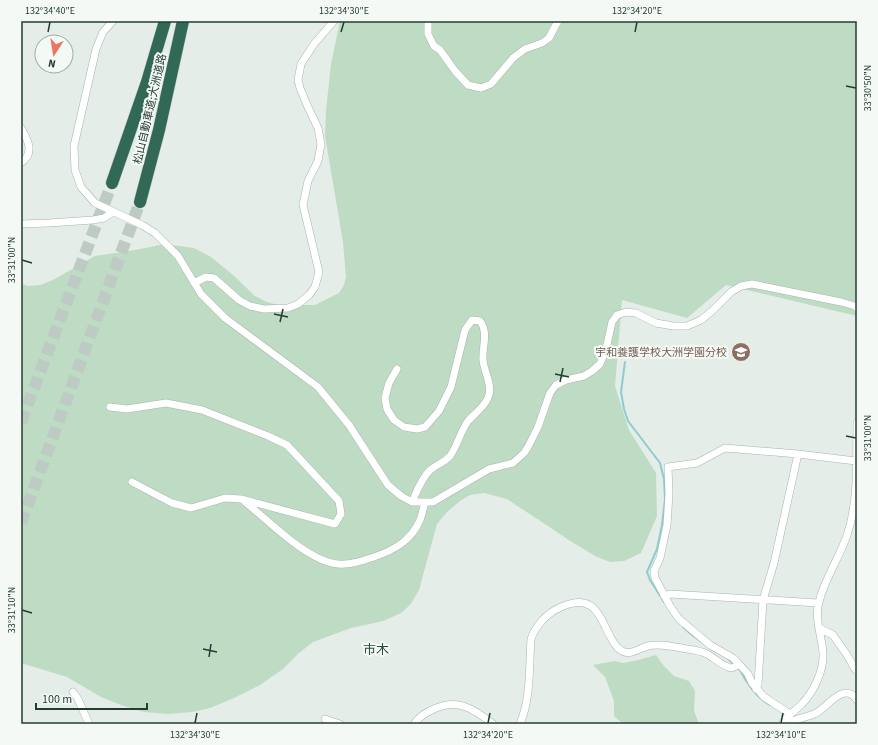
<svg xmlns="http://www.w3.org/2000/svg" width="878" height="745" font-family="'Source Sans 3','Noto Sans JP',sans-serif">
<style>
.green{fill:#bedcc3}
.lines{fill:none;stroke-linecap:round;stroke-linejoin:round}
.stream{stroke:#8fccce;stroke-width:2}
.motorway-tunnel{stroke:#becac4;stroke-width:12;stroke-dasharray:12 6;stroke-linecap:butt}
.minor-casing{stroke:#a7b5ae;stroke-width:8}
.motorway-casing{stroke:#c2c9c6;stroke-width:13}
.minor{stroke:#fff;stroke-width:7}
.motorway{stroke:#326856;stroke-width:12}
.ticks{fill:none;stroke:#243d33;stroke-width:1.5}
.labels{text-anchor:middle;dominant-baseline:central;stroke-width:4;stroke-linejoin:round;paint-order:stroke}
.street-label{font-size:11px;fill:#243d33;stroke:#f4f9f6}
.education-label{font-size:11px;fill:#785e54;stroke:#f4f9f6;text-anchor:end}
.quarter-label{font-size:13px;fill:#214e3e;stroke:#f4f9f6}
.neatline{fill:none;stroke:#243d33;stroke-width:1.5}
.ticks-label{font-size:10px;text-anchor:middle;fill:#243d33}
</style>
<rect width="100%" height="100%" fill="#e4ede8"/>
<path class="green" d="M340,21H857V316L726,285L687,318L622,300L615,386L629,430L656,473L657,516L641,553L624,561L610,562L595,556L572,542L507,499L484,493L470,495L460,501L447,512L437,524L419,590L410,605L401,613L383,621L351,628L313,642L299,653L283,669L260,685L234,698L210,708L192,712L168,714L144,712L121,705L101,697L67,677L21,663V284L28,286L40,285L53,280L95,256L135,250L165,244L194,248L211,257L233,275L255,296L267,302L278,305H315L339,293L344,285L346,277L343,242L325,136L326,111L331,64Z
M656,655L664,666L674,676L689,681L695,691L694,711L699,724H623L614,716V701L605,677L593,665L614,661L623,663L638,660Z"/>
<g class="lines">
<path class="stream" d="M625,362L621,392L624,409L628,421L660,463L664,479L665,499L662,525L657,549L647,572L650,580L664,602
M683,627L692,635L714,651
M728,659L735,665
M740,670C747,684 756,697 770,705"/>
<path class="motorway-tunnel" d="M21,422L112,183
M21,523L140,202"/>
<defs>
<path id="minor" d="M113,21L103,32L96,49L74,146L75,170L81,187L95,203L142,225L155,233L178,256L201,294L225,318L318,387L349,425L388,485L401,496L412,502H433L489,469L513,463L524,453L528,447L538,427L550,393L556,385L566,380L584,376L592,371L600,364L606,349L612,322L617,315L626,312L636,313L656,323L673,326H687L701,320L712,311L731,292L741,286L752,284L841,302L855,306L857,308
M428,21V34L434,46L440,50L455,71L468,85L481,88L491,84L513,58L525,49L542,43L549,38L558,21
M21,128C28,140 35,153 21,163
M21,224L49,223L93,220L104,218L113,212
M194,283L206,277L214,278L239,300L250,306L264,309L288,308L298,304L309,295L315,287L319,272L303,205L308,181L318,161L321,144L318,128L307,105L300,88L298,80L301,64L314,44L334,21
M397,369L389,383L385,398L387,409L394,420L404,427L417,429L425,427L439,411L451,387L465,330L472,320L480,321C489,333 482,346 483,360C484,372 492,383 489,395C486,406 475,413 468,421C460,432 458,445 450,456C445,462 436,465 430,470C421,479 417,491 412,502
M110,407L127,409L166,403L202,410L268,436L287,445L339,501L341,514L335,524L241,499L225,498L191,508L172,503L132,482
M245,502C268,520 308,562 338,564C350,565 362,561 374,557C394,550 411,541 420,520C422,515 423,508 425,503
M664,596L670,594L818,603
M819,628L833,635L847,655L855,669L857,670
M756,689L758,685L763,600L774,563L798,454
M73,692L78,699L89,724
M790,714L764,697L752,683L748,674L739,664L733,658L710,645L679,619L670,606L655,578L654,571L660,558L667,525L669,494L668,467L697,463L725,448L798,454L856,461
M325,719L340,724
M414,724C420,716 425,713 434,709C458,698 474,709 493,724
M520,724C531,698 529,667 531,639C536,625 547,613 561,607C593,593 598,613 611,638C614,643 616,648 622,651C630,656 640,648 648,646C660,643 675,647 687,649C694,650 701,651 707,654C714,658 724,667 731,668C734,668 736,666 739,664
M784,724L783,722C788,715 795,711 801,705C813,693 824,671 823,653C822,637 814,618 819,602C825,577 841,556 848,532C859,498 856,458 857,423
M788,724C796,718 805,718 814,714C827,709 843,680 857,700"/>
<path id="motorway" d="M112,183L147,82L165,21
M140,202L159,130L183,21"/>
</defs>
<use href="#minor" class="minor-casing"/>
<use href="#motorway" class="motorway-casing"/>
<use href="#minor" class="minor"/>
<use href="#motorway" class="motorway"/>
</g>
<path class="ticks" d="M48,32L50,22M341,32L344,22M635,32L637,22M846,86L856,88M22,260L32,263M274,314L288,317M280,322L283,309M555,374L569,377M560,382L563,368M846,436L856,438M22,610L32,613M203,649L217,652M209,657L211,644M195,723L197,713M488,723L490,713M781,723L783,713"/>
<defs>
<symbol id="school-disc" viewBox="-11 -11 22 22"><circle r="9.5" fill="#8d6e63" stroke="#f4f9f6"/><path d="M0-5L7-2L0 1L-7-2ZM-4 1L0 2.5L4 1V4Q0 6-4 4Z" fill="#fff"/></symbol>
</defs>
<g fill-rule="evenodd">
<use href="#school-disc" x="730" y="341" width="22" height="22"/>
</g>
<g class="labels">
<g class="street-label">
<text transform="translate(150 109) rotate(-77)">松山自動車道;大洲道路</text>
</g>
<g class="education-label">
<text x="727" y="352">宇和養護学校大洲学園分校</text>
</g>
<g class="quarter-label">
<text x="376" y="650">市木</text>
</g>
</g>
<rect width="878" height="745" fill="none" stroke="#f4f9f6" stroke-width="44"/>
<g transform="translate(54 54) rotate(192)"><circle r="19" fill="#f4f9f6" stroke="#a1aea8"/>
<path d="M0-3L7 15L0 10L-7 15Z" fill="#ea7565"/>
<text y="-6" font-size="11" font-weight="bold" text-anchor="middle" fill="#243d33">N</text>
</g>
<path d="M36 703v6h111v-6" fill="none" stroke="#243d33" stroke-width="2"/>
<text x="42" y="703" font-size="12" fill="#243d33" stroke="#f4f9f6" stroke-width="3" paint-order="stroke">100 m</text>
<rect x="22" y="22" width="834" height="701" class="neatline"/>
<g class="ticks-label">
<text x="50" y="14">132°34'40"E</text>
<text x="344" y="14">132°34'30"E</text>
<text x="637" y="14">132°34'20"E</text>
<text transform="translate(867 88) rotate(-90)" y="4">33°30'50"N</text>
<text transform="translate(11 260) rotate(-90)" y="4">33°31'00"N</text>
<text transform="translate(867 438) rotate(-90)" y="4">33°31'00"N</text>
<text transform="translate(11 610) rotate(-90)" y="4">33°31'10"N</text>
<text x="195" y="738">132°34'30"E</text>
<text x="488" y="738">132°34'20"E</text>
<text x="781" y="738">132°34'10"E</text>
</g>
</svg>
